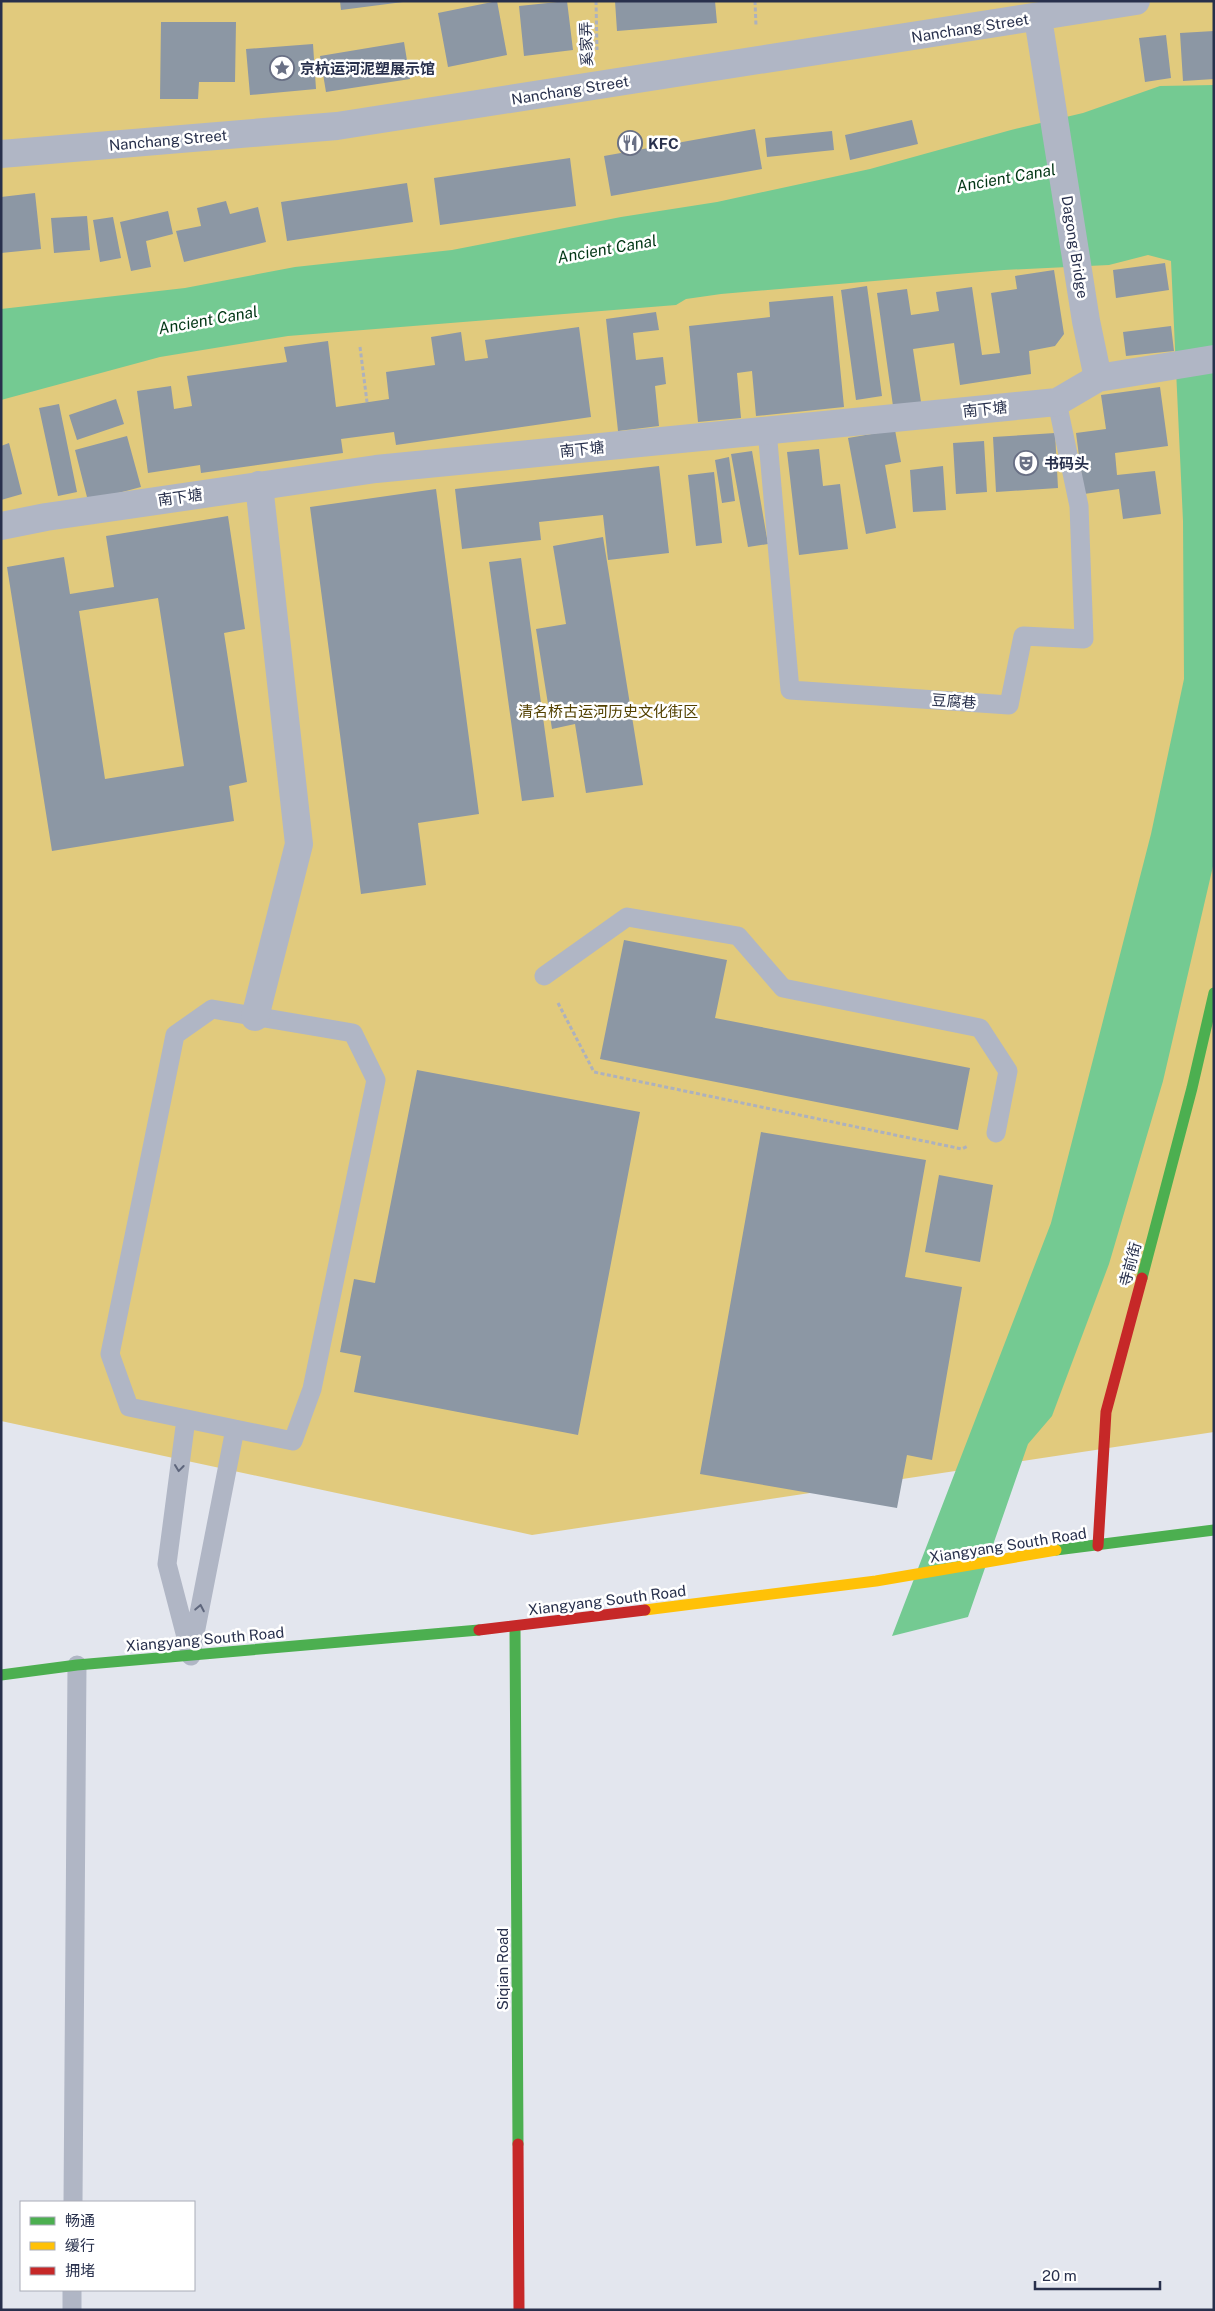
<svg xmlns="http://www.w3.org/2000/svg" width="1215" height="2311" font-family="'Public Sans','Noto Sans SC',sans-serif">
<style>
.green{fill:#e1ca7d}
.water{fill:#74ca92}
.building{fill:#8c97a4;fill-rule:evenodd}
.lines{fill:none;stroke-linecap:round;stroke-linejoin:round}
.path{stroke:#adb1be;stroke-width:3;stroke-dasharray:4 2.5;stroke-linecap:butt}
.lane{stroke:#b0b6c5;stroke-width:19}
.street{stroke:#b0b6c5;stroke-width:28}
.fast{stroke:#4caf50;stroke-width:11}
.slow{stroke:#ffc107;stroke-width:11}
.jam{stroke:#c62828;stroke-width:11}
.oneway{stroke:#5e667c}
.labels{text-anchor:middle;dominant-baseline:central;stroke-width:5;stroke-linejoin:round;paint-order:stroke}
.street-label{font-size:15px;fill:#28304c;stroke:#fff}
.poi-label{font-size:15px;font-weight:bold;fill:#28304c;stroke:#fff;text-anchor:start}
.park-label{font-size:15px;fill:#534101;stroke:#fff}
.water-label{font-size:16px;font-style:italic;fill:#033716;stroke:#fff}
</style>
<rect width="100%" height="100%" fill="#e3e6ee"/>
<path class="green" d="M1,1H1214V1432L532,1535L1,1421Z"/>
<path class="water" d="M1214,85V862L1163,1081L1109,1264L1052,1416L1028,1444L968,1617L892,1636L1051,1223L1151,834L1184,679L1183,521L1171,261L1148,255L1109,265L1004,270L721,294L686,299L676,305L288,336L160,357L1,400V309L185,288L295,267L452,250L621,217L717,202L870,169L1011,130L1083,113L1160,86Z"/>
<path class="building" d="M340,1H403V2L341,10Z
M497,1L507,55L448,67L438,13Z
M567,1L573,50L524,56L519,6Z
M615,1H715L717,23L617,31Z
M161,22H236L235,82H199L198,99H160Z
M1214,31V79L1183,81L1180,33Z
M1166,35L1171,78L1145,82L1139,38Z
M404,42L410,79L326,92L320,56Z
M313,44L316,89L250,95L246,49Z
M912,120L918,144L850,160L845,135Z
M755,129L762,169L611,196L604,156Z
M832,131L834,150L767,157L765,138Z
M570,158L576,206L440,225L434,178Z
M407,183L413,222L287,241L281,202Z
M35,193L41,249L1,253V197Z
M226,201L230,214L258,207L266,242L184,262L176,231L201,226L197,208Z
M168,211L173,234L146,241L151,267L131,271L120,222Z
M87,216L90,250L54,253L51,218Z
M113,217L121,258L100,262L93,220Z
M1165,263L1169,290L1116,298L1113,270Z
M1054,270L1064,334L1055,346L1029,351L1031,374L960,385L954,343L913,349L921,402L893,406L877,293L907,289L911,315L939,311L936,292L972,287L982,355L1000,353L991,293L1017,289L1015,276Z
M867,286L882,396L856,400L841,290Z
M833,296L844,407L756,416L752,371L737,373L741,418L698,422L689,326L770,317L769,302Z
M656,312L659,330L633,333L636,360L663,357L666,384L655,386L659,426L618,431L606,319Z
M1171,326L1174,351L1126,356L1123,332Z
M579,327L591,417L396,445L394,432L341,439L343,453L201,473L200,465L148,473L137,391L171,386L174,409L192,406L187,376L287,362L284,347L328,341L336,407L389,399L386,372L435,365L431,337L461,332L465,361L488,358L485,340Z
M1160,387L1168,446L1115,453L1117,475L1155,471L1161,514L1123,519L1119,489L1084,494L1076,433L1106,429L1101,395Z
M116,399L124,424L77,440L69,415Z
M59,404L77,492L58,496L39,408Z
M895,430L901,462L885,465L896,528L866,534L848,438Z
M1055,433L1058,488L996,492L993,437Z
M127,436L141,487L88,501L75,450Z
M984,441L987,492L956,494L953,443Z
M9,443L22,494L1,500V446Z
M819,449L823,486L840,484L848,549L799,555L787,452Z
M752,451L768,544L748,547L731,454Z
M729,457L735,501L722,503L715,460Z
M659,466L669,553L608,560L603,515L539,522L541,540L462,549L455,489Z
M943,466L946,510L913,512L910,470Z
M714,472L722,543L696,546L688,475Z
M436,489L479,814L418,823L426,885L361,894L310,507Z
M228,516L245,629L224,633L247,782L229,786L234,821L52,851L7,567L64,557L70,594L114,587L106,536ZM158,598L184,766L105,779L79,611Z
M603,537L643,785L586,793L575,724L552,729L536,629L566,624L553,546Z
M521,558L554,797L522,801L489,562Z
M624,940L727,960L715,1018L970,1068L958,1130L600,1059Z
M417,1070L640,1112L578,1435L354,1392L361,1356L340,1352L354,1279L375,1283Z
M761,1132L926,1160L905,1277L962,1287L932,1460L907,1455L897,1508L700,1474Z
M939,1175L993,1185L980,1262L925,1252Z"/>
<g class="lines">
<path class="path" d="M596,1L597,50
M755,1L756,26
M360,347L367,402
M558,1003L594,1072L962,1149L968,1146"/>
<path class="lane" d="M767,430L790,690L1009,705L1023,636L1084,639L1079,506L1057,402
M544,976L627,917L738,936L783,988L980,1028L1008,1071L996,1133
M212,1009L353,1033L376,1080L312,1389L293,1441L129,1407L110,1354L175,1035Z
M186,1419L167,1564L191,1656
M192,1649L235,1429
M73,2202L77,1665
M72,2310V2290"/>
<path class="street" d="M1038,18L1086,321L1098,378
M1,154L337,126L1136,1
M1,526L46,517L376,469L1057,402L1098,378L1214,359
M255,1017L299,844L259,485"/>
<path class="fast" d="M1142,1278L1192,1088L1214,993
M1056,1550L1214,1530
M515,1627L518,2144
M1,1675L77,1665L479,1630"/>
<path class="slow" d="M645,1610L876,1581L1056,1550"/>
<path class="jam" d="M1098,1546L1106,1412L1142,1278
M479,1630L645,1610
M518,2144L519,2310"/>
</g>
<defs><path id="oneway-chevron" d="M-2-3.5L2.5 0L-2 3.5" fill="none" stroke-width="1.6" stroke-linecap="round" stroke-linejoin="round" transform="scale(1.25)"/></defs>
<g class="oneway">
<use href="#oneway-chevron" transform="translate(179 1468) rotate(97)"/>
<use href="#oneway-chevron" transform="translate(200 1608) rotate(-79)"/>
</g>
<defs>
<symbol id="sight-ring" viewBox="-11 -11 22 22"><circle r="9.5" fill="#fff" stroke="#697085" stroke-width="1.5"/><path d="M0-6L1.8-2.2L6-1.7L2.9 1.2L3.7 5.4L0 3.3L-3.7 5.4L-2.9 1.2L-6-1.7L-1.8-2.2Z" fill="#697085"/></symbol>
<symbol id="restaurant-ring" viewBox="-11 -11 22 22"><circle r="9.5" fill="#fff" stroke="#697085" stroke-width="1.5"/><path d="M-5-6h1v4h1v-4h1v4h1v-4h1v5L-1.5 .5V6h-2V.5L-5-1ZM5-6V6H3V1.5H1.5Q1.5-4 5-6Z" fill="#697085"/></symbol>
<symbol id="theatre-ring" viewBox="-11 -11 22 22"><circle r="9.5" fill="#fff" stroke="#697085" stroke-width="1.5"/><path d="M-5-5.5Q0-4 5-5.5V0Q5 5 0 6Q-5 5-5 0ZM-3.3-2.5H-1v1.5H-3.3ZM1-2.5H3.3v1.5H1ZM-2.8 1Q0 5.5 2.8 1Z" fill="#697085"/></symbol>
</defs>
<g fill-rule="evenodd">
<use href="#sight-ring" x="268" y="54" width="28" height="28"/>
<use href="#restaurant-ring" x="616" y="129" width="28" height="28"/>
<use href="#theatre-ring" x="1012" y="449" width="28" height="28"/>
</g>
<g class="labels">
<g class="street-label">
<text transform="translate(970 28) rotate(-9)">Nanchang Street</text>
<text transform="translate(586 44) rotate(-92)">奚家弄</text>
<text transform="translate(570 90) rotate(-9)">Nanchang Street</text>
<text transform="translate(168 140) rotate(-5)">Nanchang Street</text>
<text transform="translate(1075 247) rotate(81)">Dagong Bridge</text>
<text transform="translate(985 409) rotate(-6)">南下塘</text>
<text transform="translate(582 449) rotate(-6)">南下塘</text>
<text transform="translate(180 497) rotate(-8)">南下塘</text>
<text transform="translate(954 701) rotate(4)">豆腐巷</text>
<text transform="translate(1130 1264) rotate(-75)">寺前街</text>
<text transform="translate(1008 1545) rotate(-9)">Xiangyang South Road</text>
<text transform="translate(607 1600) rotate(-7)">Xiangyang South Road</text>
<text transform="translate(205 1639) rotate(-5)">Xiangyang South Road</text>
<text transform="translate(502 1969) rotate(-90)">Siqian Road</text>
</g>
<g class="poi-label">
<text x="300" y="68">京杭运河泥塑展示馆</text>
<text x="648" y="143">KFC</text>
<text x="1044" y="463">书码头</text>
</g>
<g class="park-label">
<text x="608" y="711">清名桥古运河历史文化街区</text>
</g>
<g class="water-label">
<text transform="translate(1006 178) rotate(-10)">Ancient Canal</text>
<text transform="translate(607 249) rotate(-10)">Ancient Canal</text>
<text transform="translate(208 320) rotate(-10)">Ancient Canal</text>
</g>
</g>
<rect width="1215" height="2311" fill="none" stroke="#28304c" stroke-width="5"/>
<rect x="20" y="2201" width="175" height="90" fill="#ffffff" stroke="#a9acb7"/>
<rect x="30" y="2217" width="25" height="8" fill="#4caf50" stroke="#a9acb7"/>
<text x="65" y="2226" font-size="15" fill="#28304c">畅通</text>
<rect x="30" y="2242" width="25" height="8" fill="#ffc107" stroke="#a9acb7"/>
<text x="65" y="2251" font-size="15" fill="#28304c">缓行</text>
<rect x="30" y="2267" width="25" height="8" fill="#c62828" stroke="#a9acb7"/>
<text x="65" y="2276" font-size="15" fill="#28304c">拥堵</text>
<path d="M1035 2281v8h125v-8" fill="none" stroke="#28304c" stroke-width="2.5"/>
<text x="1042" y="2281" font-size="15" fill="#28304c" stroke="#ffffff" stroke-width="4" paint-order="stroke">20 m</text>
</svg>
